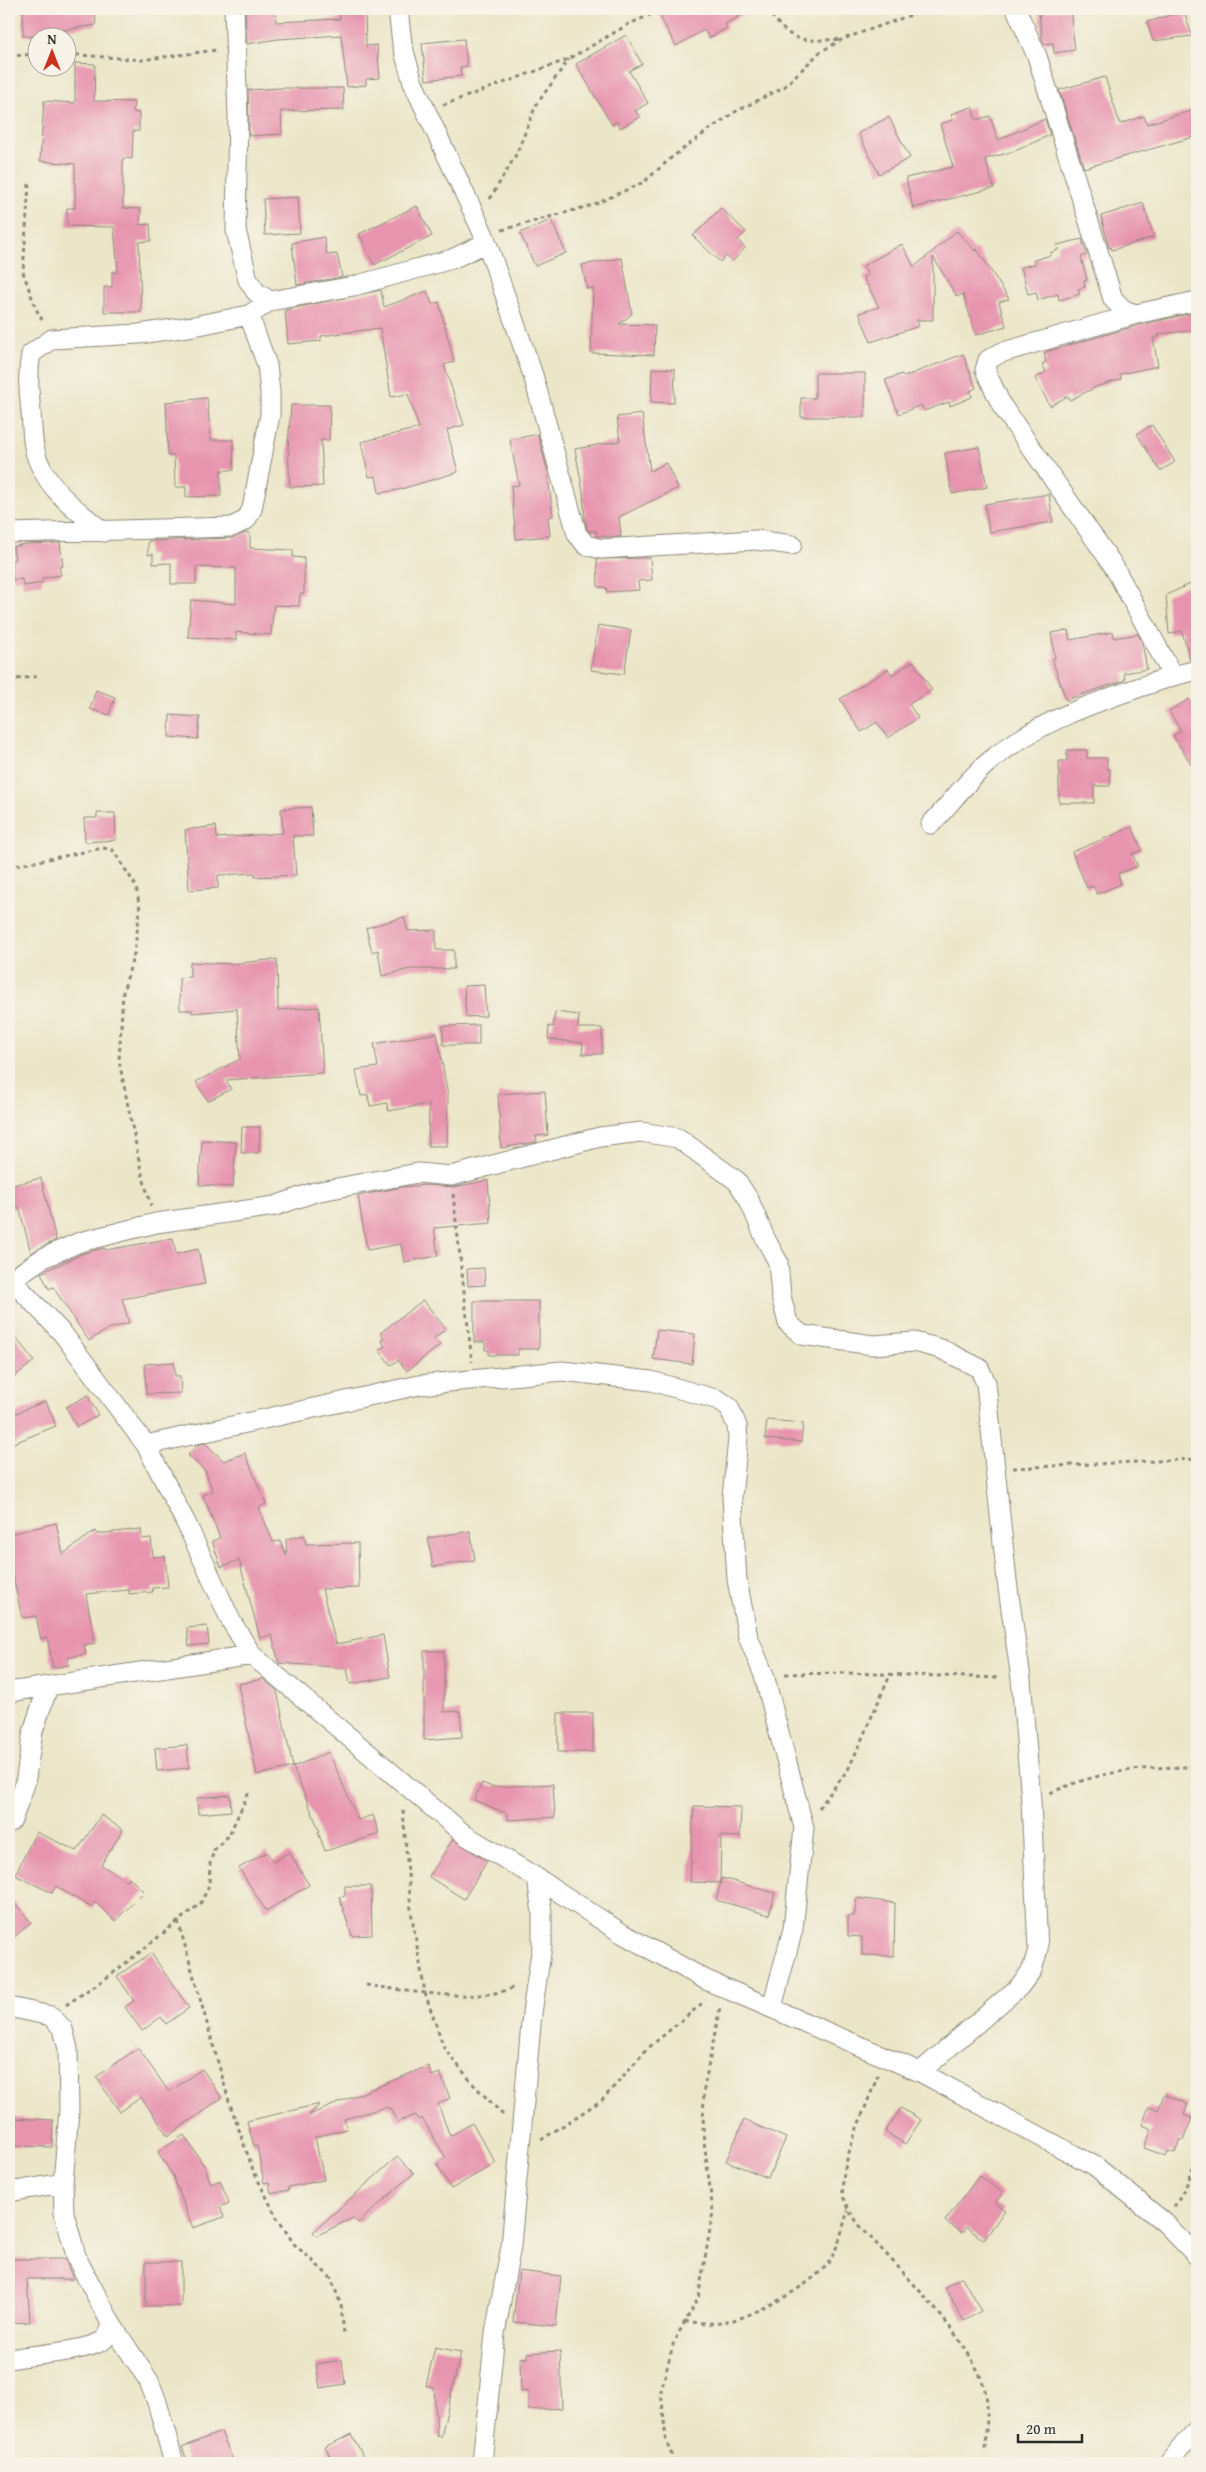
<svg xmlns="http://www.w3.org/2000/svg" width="1206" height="2472" font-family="'Gentium Book Plus',serif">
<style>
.building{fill:#e794af}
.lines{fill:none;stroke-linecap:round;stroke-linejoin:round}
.street-casing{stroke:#8c887a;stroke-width:21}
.path{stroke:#8c887a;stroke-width:3;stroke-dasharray:4 4;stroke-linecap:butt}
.street{stroke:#fff;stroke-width:19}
</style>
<rect width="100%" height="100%" fill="#f7f3e8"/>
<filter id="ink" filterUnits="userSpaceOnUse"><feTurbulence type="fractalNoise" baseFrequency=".02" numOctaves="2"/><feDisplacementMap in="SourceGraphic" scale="10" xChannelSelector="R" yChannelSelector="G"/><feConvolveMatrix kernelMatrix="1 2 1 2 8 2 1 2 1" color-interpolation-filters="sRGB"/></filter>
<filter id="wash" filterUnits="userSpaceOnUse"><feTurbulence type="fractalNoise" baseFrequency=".0096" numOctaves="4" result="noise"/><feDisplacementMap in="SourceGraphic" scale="20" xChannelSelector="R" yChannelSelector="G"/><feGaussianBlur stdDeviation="1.12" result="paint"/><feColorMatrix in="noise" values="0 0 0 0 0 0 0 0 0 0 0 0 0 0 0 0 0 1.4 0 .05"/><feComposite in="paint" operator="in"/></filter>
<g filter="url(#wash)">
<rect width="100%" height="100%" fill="#ece6c9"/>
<g id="blocks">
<path class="building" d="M23,9H95L96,25L63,30V37L23,36Z
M245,9H275L276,22L340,19V9H365L366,46L377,45L380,78L366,79V85L347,87L341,35L278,39L247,44Z
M656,9H753L725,24L727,28L709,38L704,30L676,46Z
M1070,9L1075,50L1054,53L1053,43L1044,44L1042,39L1039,12Z
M1184,11L1192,36L1153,41L1147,22Z
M626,35L642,64L629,71L648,103L635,111L640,117L620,128L617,122L612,125L576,64Z
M464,39L467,66L460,67L461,76L426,80L422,43Z
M75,63L95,64L94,101L134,102L133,112L139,113V131H133L132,159L123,158V208L141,209L140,225L150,224L151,241L139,242L141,312H104V287H112V272H118L114,227L67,226V208H75V164L40,161L44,101L75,103Z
M1105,77L1120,124L1144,116L1147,124L1197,109V136L1084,168L1059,90Z
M280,88H343L344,110L281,111L282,134L249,136L248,90Z
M972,107L976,120L990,116L998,140L1045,119L1050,135L1015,151L985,159L994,188L913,208L906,178L953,167L940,124L953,120L951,114Z
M889,117L910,158L879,174L858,133Z
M298,197L300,233L265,235L263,199Z
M1143,203L1154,237L1112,250L1111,247L1109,248L1101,216Z
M417,206L432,236L374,265L359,234Z
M721,208L746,232L738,240L745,248L732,262L726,256L720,262L693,236Z
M551,220L566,253L535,266L520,233Z
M957,231L975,251L977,249L1009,299L999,302L1006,326L976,335L963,294L957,297L933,257V320H917L919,326L871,342L859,313L879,307L863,277L868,275L863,266L902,244L914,267Z
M324,237L327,255L337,254L342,277L297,285L292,243Z
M1082,239L1087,255L1081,257L1087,280L1084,281L1085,287L1078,289L1080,294L1059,300L1058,294L1038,300L1036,292L1028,294L1021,267L1035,264L1034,260L1051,255L1050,253L1058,250L1057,245Z
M622,258L632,314L619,324L655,325L654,355L591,353L593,288L587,289L582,265Z
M381,290L384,307L427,291L432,304L439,302L454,362L444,365L464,425L447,430L458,472L398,490L379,493L376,476L369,477L361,442L419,428L408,394L391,397L380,328L321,336V341L288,344L285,310Z
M1197,312V330L1159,334L1160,336L1153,338L1158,366L1120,374L1121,379L1096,387L1070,400L1068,396L1050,406L1035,378L1046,372L1042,364L1046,362L1044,353L1049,351L1139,325Z
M963,354L976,388L970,391L972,397L950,406L949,402L924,411L921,405L899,414L885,380L902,374L903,377Z
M652,368L675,369L674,403L651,402Z
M815,373H865V417H801V398H815Z
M207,398L211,440H233L234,470H221V496L186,497V487H175L174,456H168L166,402Z
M291,405H330L329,440H321L323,486L290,487L288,447Z
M642,414L650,471L666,463L678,488L619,517L621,537L596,536V531H589L587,529L585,520L583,492L575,449L620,441L617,417Z
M1152,425L1175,462L1160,471L1137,434Z
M538,434L547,469L553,516L548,517L550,536L516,539L511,486L519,485L510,440Z
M979,447L987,487L952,494L945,453Z
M1049,494L1053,522L989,532L985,504Z
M246,533H250V548L293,550V557L304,558V594H300L299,606L274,605L271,635L236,632V640L188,637L191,600L236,604V568L196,567V584H171V563L153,564V554L148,555V541L232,538Z
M60,543L63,566H59L61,575L42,578V583L23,586L22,579L13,580L11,560H15L13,547L25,544Z
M650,558L652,580L638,581L639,590L607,592L606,587H598L597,559Z
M1197,581V659L1190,660L1182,631L1169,634L1166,595Z
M598,625L631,630L624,674L591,670Z
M1068,630L1070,640L1113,632L1114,638L1138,634L1142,642L1147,669L1124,673L1125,680L1066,700L1052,659L1055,658L1051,633Z
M913,661L932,690L909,704L918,718L888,738L877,722L861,732L840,699L888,669L892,675Z
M96,690L115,697L109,715L90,709Z
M1189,699L1197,711V773L1173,736L1181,731L1169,711Z
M170,715L200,717L198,739L169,737Z
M1067,750H1087V758H1107V769H1110V786H1094V803H1059V761H1067Z
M311,807L313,836H293L296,875L255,877V873L218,875V888L189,890L185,830L216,826L217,838L283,833L281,809Z
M97,813H115L116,840L85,842L84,818H97Z
M1132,827L1142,850L1132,854L1138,866L1118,874L1121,884L1097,894L1093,886L1087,888L1072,852Z
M404,917L408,931L436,930V950H454V969H410L382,976L378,950L372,952L366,928Z
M277,959L278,1010L319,1007L323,1073L226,1080L231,1089L208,1101L196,1082L240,1059L237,1009L192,1013V1010H180L179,978L190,977V962L231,964Z
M484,985L486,1016L466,1017L464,986Z
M555,1012L579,1015L578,1028H602V1054H582L583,1043L548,1039L549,1026L553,1027Z
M479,1025V1045H443V1026Z
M437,1033L448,1096L447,1146H428L429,1104L388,1111L387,1103L370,1106L368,1095L361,1096L356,1070L378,1067L374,1044Z
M545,1091L548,1135L536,1136L537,1142L501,1148L498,1094Z
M242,1127H260L259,1153H241Z
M202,1140L236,1142L233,1187L199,1185Z
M41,1178L56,1240L31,1253L19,1207L9,1209V1186Z
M488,1180L491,1223L434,1228L438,1256L404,1262L401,1244L367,1250L358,1196L402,1187L427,1185L454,1187Z
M173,1238L176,1254L198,1249L205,1284L122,1299L129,1323L108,1329L89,1341L53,1287L49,1289L41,1273L84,1253L104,1248L106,1250Z
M484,1268L485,1285L468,1286L467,1269Z
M423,1300L446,1329L434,1338L440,1345L407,1371L398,1360L391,1365L379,1350L385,1346L381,1340L384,1338L380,1333Z
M474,1301H539V1349H518V1355H489V1350H485V1342H474Z
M9,1329L34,1361L9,1381Z
M657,1330L695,1334L692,1364L653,1359Z
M174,1362L175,1376H180L181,1393L146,1394L145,1364Z
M88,1395L98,1415L77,1427L66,1407Z
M46,1401L56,1426L9,1445V1416Z
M767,1420L803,1423L801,1442L765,1439Z
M205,1443L224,1461L245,1453L266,1504L259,1507L273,1542L280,1541L287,1556L286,1539L304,1535L306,1544L358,1543L359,1588L322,1589L336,1644L383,1635L390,1677L350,1684L347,1668L279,1663L272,1635L260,1638L239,1560L221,1567L212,1541L220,1538L203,1495L213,1491L205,1471L188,1455L197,1445Z
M56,1523L63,1554L95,1531L97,1534L141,1529L142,1539L151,1538L153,1557L165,1556L168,1587L152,1588L153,1592L129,1594V1590L86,1594L95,1643L84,1645L86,1654L68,1658L69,1665L53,1668L47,1637L41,1639L36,1616L22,1618L12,1571L9,1572V1534Z
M470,1531L475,1560L433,1567L428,1538Z
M207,1626L209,1644L189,1646L187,1628Z
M424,1651H444V1712L460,1711L462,1737L424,1740Z
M263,1679L277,1691L293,1767L257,1775L238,1684Z
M558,1713H593V1752H558Z
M187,1745L189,1768L157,1771L155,1748Z
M329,1752L358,1820L373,1815L379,1834L325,1851L318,1832H320L293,1767Z
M482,1783L492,1787L553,1784L555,1817L508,1820V1814L474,1800Z
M230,1795L231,1811L198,1814L197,1798Z
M694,1806L741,1807L740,1837L721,1836L720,1883L690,1882Z
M101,1815L123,1830L101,1865L126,1880L129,1877L144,1892L115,1921L95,1902L92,1908L56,1886L52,1893L15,1875L36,1832L77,1851Z
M453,1839L487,1861L464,1899L429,1877Z
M267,1852L273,1862L289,1852L309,1885L266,1911L239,1868Z
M722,1878L775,1893L769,1915L716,1900Z
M345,1886H371L372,1935L352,1936L339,1897L345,1896Z
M9,1897L31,1922L9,1942Z
M857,1898L895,1903L894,1956L862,1955V1937L848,1936V1916H854Z
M151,1953L189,2008L166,2024L161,2017L142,2031L125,2007L134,2001L117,1976Z
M138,2048L169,2092L202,2069L222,2098L168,2136L141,2097L120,2112L96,2077Z
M428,2066L432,2076L440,2073L450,2098L438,2104L450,2136L472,2123L496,2163L451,2189L437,2164L446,2158L422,2118L418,2120L415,2115L398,2122L391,2108L388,2109L387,2107L344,2119L347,2129L315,2137L324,2180L288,2187L289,2190L271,2194L269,2182L264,2183L257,2146H254L247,2121L320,2104L309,2115Z
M1164,2094L1188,2104L1184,2115L1192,2118L1183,2141L1180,2139L1175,2153L1168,2151L1166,2156L1144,2148L1152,2129L1142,2125L1149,2107L1158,2110Z
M901,2108L921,2120L905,2144L885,2132Z
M10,2118L53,2120L52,2147L9,2146Z
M744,2120L786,2138L768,2178L726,2161Z
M184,2135L205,2167L211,2184L220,2180L229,2203L220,2207L224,2217L193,2228L173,2176L158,2152Z
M398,2156L414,2173L358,2223L353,2218L316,2236L313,2232Z
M979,2176L1003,2193L995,2203L1005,2210L984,2240L966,2227L962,2233L945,2221Z
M9,2259H65L73,2279H27L30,2322L9,2323Z
M146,2262H181V2306H146Z
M519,2271L561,2276L556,2326L513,2322Z
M962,2277L981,2311L964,2321L945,2287Z
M435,2347L461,2352L441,2437L437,2436L434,2388L426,2386Z
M560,2351L562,2408L528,2410V2391L521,2392L520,2358H527V2353Z
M342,2360L345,2384L320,2388L316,2364Z
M221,2432L234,2463H188L182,2447Z
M352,2434L366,2463H333L325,2447Z"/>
</g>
</g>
<g filter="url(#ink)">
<use href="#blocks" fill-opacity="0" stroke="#8c887a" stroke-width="1"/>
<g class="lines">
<defs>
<path id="street" d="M234,9L238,115L236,230L248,280L256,292L270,301
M398,9L402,44L413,83L484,235L533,375L577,534L586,545L601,549L756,540L792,545
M1016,9L1037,56L1113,299L1124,310L1136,314L1197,301
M1136,314L1000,353L988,360L985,370L1002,406L1113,565L1173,676L1197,670
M104,532C75,509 42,486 34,447C32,436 32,423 31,412C29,392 27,374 31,354L52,339L139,334L194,326L249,315L270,301L354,286L452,259L486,243
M9,533L232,527L246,520L252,509L270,415V392L267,365L249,315
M931,824C951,803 969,778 991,760C1045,716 1109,698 1173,676
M9,1277L63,1334L146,1445L187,1525L231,1621L252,1655L465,1835L537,1878L623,1934L706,1980L920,2072L1095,2166L1165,2223L1197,2256
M12,1279L43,1258L80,1242L156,1223L275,1206L315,1192L418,1173L451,1176L600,1137L641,1132L678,1138L737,1181L749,1200L765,1238L778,1262L781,1296L788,1323L802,1335L873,1345L914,1342L941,1349L979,1368L986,1383L1007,1581L1021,1679L1031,1801L1038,1949L1032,1970L1019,1987L920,2072
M146,1445L419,1385L562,1371L651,1381L719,1400L729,1407L737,1426L738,1439L732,1497L737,1580L748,1637L764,1675L804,1828L793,1929L772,2007
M9,1692L252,1655
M9,1823L12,1820L25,1784L33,1731L48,1687
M9,2007L51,2016L63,2029L68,2049L69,2111L63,2183L64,2213L77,2259L112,2325C110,2331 108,2337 102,2341C84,2352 31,2355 9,2359
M9,2192L63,2183
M112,2325L149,2381L157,2402L174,2463
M482,2463L495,2333L511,2246L532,2013L542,1946V1913L537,1878
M1169,2463L1197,2428"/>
</defs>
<use href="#street" class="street-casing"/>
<path class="path" d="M767,9C792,45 802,41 842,39
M68,54L141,60L217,50
M9,56L38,54
M443,105L569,59L629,24L664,9
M29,184L23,272L36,309L44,323
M490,199L517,153L536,105L569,59
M502,230L593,205L644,182L671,158L706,132L735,112L784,87L820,52L843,39L928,9
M9,680L40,676
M9,867L103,848L113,850L136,886L140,910L134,954L123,992L119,1061L141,1170L151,1206
M453,1194L472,1362
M1013,1468L1197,1459
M785,1674L847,1673L1001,1678
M1050,1793C1102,1770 1141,1767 1197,1767
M819,1808L849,1768L891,1673
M403,1810L411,1911L425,1993L444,2048L474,2085L504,2116
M178,1921L229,2101L253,2170L276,2216L294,2244L331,2278L341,2305L344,2334
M366,1985C403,1990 482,2005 516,1986
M66,2005L112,1974L201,1903L209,1885L210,1864L214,1850L229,1835L250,1790
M878,2075C867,2105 839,2163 843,2195C845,2206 853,2216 860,2226C895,2265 978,2345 986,2395C989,2413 985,2434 985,2452
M541,2140L602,2100L647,2049L705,2001
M1174,2207L1188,2182L1197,2157
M685,2322C696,2322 708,2324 720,2323C748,2320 806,2288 825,2267C838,2252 842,2229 848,2210
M675,2463L666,2440L661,2391L674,2341L698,2299L713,2212L703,2133L704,2088L720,2007"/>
<use href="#street" class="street"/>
</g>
</g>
<rect width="1206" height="2472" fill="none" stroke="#f7f3e8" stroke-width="30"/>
<g transform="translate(52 52)"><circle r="24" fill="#f7f3e8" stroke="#a5a39c"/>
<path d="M0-4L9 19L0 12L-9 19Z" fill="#c8321e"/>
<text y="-8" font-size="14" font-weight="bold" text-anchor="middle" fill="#2b2b2b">N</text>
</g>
<path d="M1018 2434v8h64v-8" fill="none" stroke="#2b2b2b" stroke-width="2.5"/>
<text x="1026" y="2434" font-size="15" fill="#2b2b2b" stroke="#f7f3e8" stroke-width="4" paint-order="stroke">20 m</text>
</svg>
